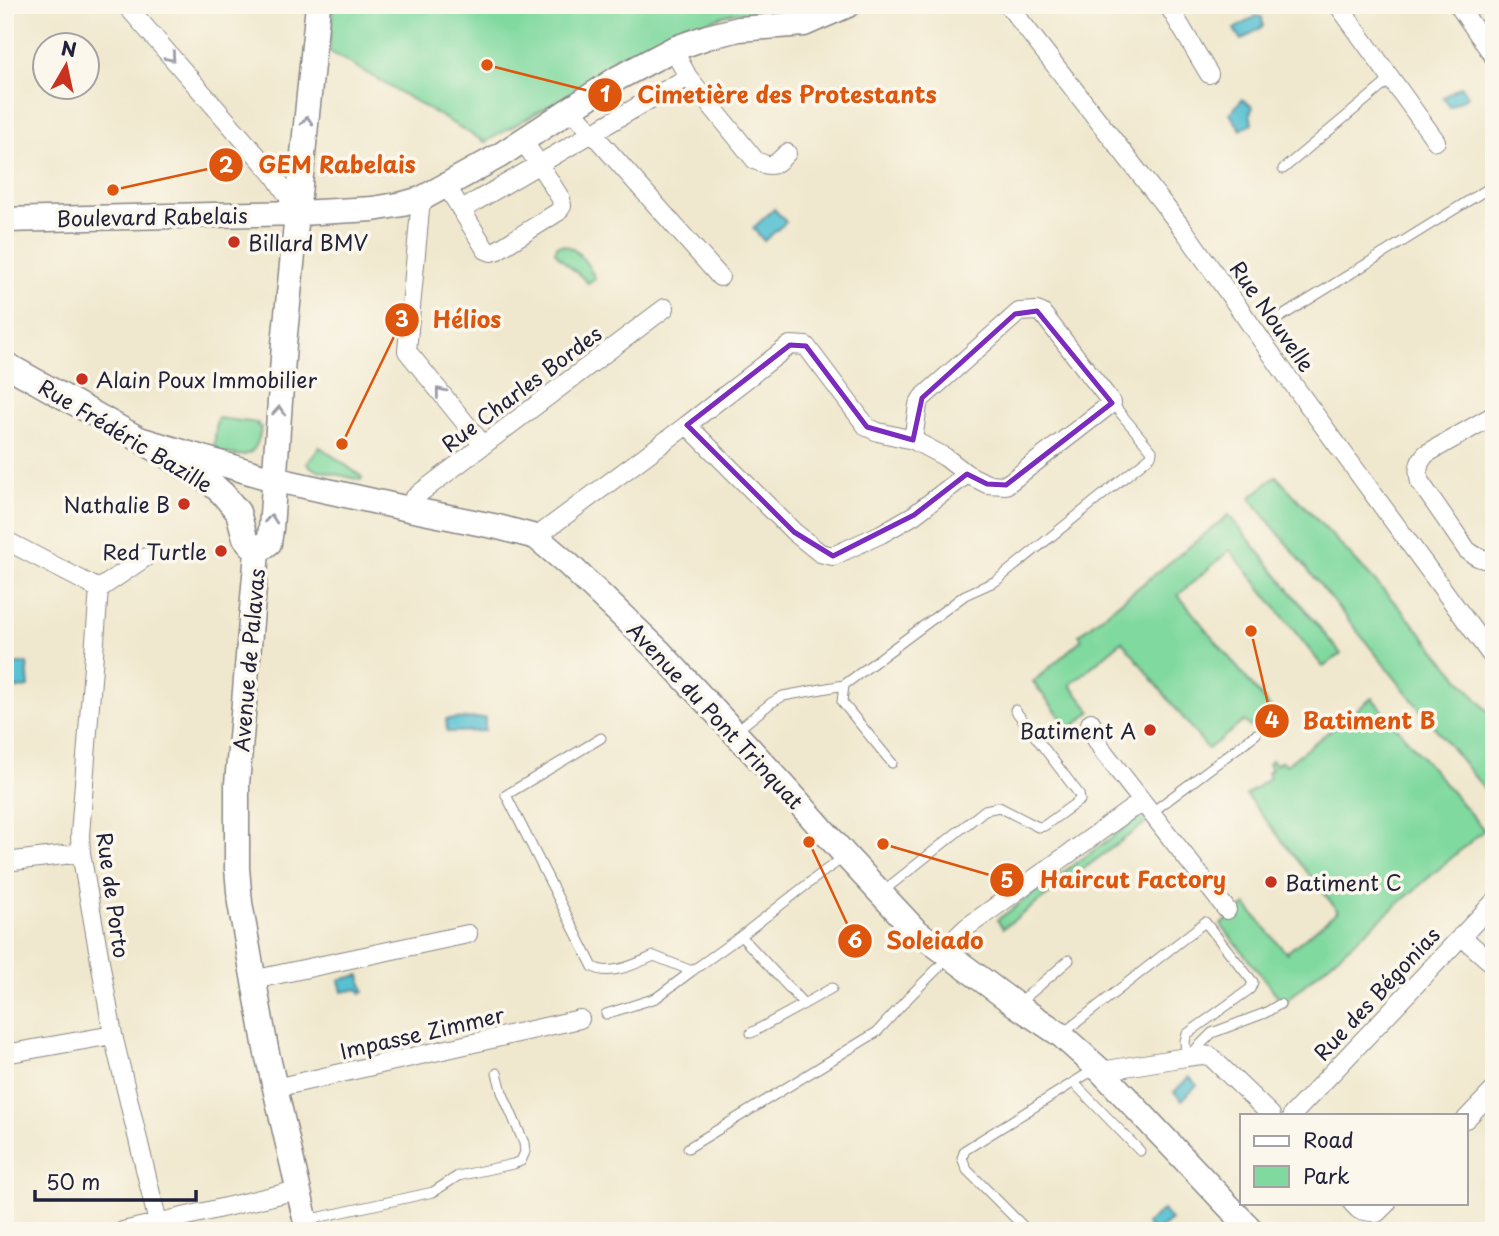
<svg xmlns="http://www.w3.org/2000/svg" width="1499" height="1236" font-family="'Playpen Sans',sans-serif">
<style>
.green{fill:#80d99f;stroke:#517e6d;stroke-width:2}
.water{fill:#56c1d1;stroke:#3c7286;stroke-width:2}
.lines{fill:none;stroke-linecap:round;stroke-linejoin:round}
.lane-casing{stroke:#898584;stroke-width:11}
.street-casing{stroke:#898584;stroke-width:20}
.secondary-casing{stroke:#898584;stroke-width:27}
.lane{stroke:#fff;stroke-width:9}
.street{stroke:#fff;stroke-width:18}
.secondary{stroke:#fff;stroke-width:24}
.oneway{stroke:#9c9ca7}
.marked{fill:none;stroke:#7b2cbf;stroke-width:5;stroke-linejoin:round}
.poi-dot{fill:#c8321e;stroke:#fbf7ec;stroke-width:2.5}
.labels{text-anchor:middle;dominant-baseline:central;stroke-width:7;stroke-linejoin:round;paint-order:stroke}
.street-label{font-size:21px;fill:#22223b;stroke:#fbf7ec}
.poi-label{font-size:21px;fill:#22223b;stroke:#fbf7ec;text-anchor:start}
.leader{fill:none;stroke:#de560e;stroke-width:2.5}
.callout-dot{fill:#de560e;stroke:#fbf7ec;stroke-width:2.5}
.mark-label{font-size:21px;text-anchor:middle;font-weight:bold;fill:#fff}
.callout-label{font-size:23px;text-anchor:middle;font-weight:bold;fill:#de560e;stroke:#fbf7ec;stroke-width:7;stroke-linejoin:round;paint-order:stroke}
</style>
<rect width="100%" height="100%" fill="#fbf7ec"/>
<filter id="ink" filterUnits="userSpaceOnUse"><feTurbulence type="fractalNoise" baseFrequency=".0143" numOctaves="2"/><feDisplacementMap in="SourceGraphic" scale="14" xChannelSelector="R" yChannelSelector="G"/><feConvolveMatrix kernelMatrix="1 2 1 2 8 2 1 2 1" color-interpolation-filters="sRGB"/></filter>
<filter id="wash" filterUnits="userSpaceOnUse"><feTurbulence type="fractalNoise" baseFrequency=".00686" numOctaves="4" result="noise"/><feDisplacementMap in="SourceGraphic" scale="28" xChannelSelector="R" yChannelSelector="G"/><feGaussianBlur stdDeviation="1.57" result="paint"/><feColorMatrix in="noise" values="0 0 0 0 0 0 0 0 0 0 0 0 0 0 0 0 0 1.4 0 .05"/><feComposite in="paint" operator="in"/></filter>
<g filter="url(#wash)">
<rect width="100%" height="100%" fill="#f0e8ce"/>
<path class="green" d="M333,5H822L812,9L732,13L683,30L485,142L329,51Z
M562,245C578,247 588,265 595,278L588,283C578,272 564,264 555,252L557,246Z
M217,418L258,423L257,426L261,427C257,461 242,458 214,450Z
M320,447L362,477L361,480L314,469L307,464Z
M1276,476L1399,607L1494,719V801L1250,498Z
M1229,515L1341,654L1323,667L1230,550L1178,595L1273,711L1268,715L1271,719L1267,722L1270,726L1267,728L1263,723L1259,726L1255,722L1250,727L1244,721L1208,749L1122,641L1070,685L1091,711L1070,729L1033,682L1082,639L1079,635Z
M1372,698L1484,830L1289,998L1285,1005L1221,925L1246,905L1286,953L1338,911L1246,795L1270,778L1267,773L1271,770L1268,764L1272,760L1276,765L1281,761L1286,765Z
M1144,814L1150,820L1003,928L997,920Z"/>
<path class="water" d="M1256,16L1262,17L1263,26L1241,40L1234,29Z
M1461,86L1468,96L1450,107L1443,97Z
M1242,99L1253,107L1250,113L1252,123L1241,130L1230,114Z
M774,209L786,222L764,241L753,228Z
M27,663L29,687L14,689L11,665Z
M485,718V731L447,732L446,719Z
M360,975L364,992L361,993L358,989L342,992L339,980Z
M1189,1077L1197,1085L1182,1100L1174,1092Z
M1163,1210L1171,1220L1157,1231H1152L1146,1224Z"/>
</g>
<g filter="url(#ink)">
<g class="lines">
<defs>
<path id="lane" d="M1283,169L1391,79
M1279,318L1494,185
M844,685L842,702L892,763
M736,731L771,703L783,696L844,685L965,595L996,581L1151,456L1152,451L1112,403
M601,738L506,795L593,967C611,977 637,963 654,956L692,971L741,936L823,872L843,858
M1151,813L1256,734
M882,892L985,810L999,807L1038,827L1044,826L1080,800L1079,794L1015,710
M741,936L804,1004L751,1033
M804,1004L832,988
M1018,1004L1069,960
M606,1014L656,998L692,971
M1062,1034L1205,922L1253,982L1250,989L1187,1034L1185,1041L1186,1057
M1191,1054L1212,1033L1265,1013L1280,1004
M1074,1083L1140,1151
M688,1148L877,1032L910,996L950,956
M307,1220L433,1192L458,1176L513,1164L521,1161L525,1152L524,1143L502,1092L497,1073
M1028,1231L967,1170L962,1158L965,1150L1087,1074L1096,1072"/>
<path id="street" d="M126,5L274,175L299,213
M1008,5L1186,233L1284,372L1494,659
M1168,5L1209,74
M1338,5L1436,141
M1458,5L1494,57
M688,77L755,160C772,169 774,166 787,153
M571,109L720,277
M446,185L486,250L491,252L496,251L558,212L562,206L561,199L539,164L523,141
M421,199L407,351L483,445
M461,210L688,77L673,49
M1494,415L1426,454C1418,463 1417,470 1420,482L1467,550C1476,557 1483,561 1494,559
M687,425L794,532L820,553L833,556L881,534L914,515L967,474
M409,509L413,499L420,493L665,308
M536,537L687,425L790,345L806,346L867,427L878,432L913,440L945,457L967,474L987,484L1006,485L1112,403L1042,313L1037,311L1019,312L922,398L918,405L913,440
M5,540L99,589L80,835L81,853L113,1035L158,1223
M99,589L146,557
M1091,722L1089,727L1103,751L1227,910
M5,862L81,853
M1461,936L1494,965
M943,950L967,927L1131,809L1144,804
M252,980L468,934
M5,1054L113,1035
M1101,1071L1186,1057L1202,1055L1210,1056L1271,1115
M275,1088L580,1019
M1292,1115L1494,902
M1466,1119L1494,1090
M1352,1203L1359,1210L1377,1213L1387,1203
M123,1231L298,1190"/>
<path id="secondary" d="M5,220L299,213L373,209L403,204L421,199L499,156L618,78L673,49L707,37L739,29L804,24L848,5
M5,364L139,439L210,482L223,494L238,512L245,538L257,552
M139,439L273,479L409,509L498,527L536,537L568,564L659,651L785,787L846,856L915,930L1016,1005L1061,1035L1101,1071L1252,1231
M308,1231L266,1049L240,903L237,868V784L257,552L269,543L271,529L284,344L318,5"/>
</defs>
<use href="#lane" class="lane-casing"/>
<use href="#street" class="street-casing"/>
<use href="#secondary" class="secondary-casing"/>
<use href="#lane" class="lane"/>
<use href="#street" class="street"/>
<use href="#secondary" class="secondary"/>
</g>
<defs><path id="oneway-chevron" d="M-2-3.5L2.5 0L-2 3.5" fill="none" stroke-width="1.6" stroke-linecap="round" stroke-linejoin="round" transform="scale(1.75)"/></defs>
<g class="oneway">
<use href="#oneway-chevron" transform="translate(171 57) rotate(49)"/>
<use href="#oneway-chevron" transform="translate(307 121) rotate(-85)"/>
<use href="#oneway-chevron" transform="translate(440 392) rotate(-129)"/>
<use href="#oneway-chevron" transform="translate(279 411) rotate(-86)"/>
<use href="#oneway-chevron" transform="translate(271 519) rotate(-85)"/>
</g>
</g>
<path class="marked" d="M1037,311L1112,403L1006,485L987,484L967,474L914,515L833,556L794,532L687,425L790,345L806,346L867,427L913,440L922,398L1015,314Z"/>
<g class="poi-dot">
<circle cx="234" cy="242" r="7"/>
<circle cx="82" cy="379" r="7"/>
<circle cx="184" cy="504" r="7"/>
<circle cx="221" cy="551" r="7"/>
<circle cx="1150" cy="730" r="7"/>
<circle cx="1271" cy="882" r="7"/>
</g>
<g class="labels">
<g class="street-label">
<text transform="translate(152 216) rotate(-1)">Boulevard Rabelais</text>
<text transform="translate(1273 316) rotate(55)">Rue Nouvelle</text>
<text transform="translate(521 388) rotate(-37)">Rue Charles Bordes</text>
<text transform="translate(126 435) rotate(31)">Rue Frédéric Bazille</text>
<text transform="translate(248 660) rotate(-85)">Avenue de Palavas</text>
<text transform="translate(716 715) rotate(47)">Avenue du Pont Trinquat</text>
<text transform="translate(114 895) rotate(82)">Rue de Porto</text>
<text transform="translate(1376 993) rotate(-47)">Rue des Bégonias</text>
<text transform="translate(422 1032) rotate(-13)">Impasse Zimmer</text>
</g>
<g class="poi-label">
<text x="248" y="242">Billard BMV</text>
<text x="96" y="379">Alain Poux Immobilier</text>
<text x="170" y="504" text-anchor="end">Nathalie B</text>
<text x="207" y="551" text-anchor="end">Red Turtle</text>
<text x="1136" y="730" text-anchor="end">Batiment A</text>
<text x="1285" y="882">Batiment C</text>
</g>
</g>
<path class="leader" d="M487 65L605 95M113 190L226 165M342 444L402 320M1251 631L1272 721M883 844L1007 880M809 842L855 941"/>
<g class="callout-dot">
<circle cx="487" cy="65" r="7"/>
<circle cx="113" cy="190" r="7"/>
<circle cx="342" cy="444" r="7"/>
<circle cx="1251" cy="631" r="7"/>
<circle cx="883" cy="844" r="7"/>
<circle cx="809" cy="842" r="7"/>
<circle cx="605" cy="95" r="18"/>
<circle cx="226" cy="165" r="18"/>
<circle cx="402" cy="320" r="18"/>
<circle cx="1272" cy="721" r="18"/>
<circle cx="1007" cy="880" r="18"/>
<circle cx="855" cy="941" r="18"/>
</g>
<g class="mark-label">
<text x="605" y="102">1</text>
<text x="226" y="173">2</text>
<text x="402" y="327">3</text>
<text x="1272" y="728">4</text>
<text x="1007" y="888">5</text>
<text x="855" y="948">6</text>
</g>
<g class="callout-label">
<text x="787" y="103">Cimetière des Protestants</text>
<text x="337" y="173">GEM Rabelais</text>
<text x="467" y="328">Hélios</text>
<text x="1369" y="729">Batiment B</text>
<text x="1133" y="888">Haircut Factory</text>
<text x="935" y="949">Soleiado</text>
</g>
<rect width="1499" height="1236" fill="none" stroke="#fbf7ec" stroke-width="28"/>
<rect x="1240" y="1114" width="228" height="91" fill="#fbf7ec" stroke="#a4a2a5" stroke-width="2"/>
<rect x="1254" y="1136" width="35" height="10" fill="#ffffff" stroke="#a4a2a5" stroke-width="2"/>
<text x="1303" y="1148" font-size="21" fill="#22223b">Road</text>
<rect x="1254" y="1166" width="35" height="21" fill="#80d99f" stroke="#a4a2a5" stroke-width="2"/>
<text x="1303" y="1184" font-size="21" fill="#22223b">Park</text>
<g transform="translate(66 66) rotate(9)"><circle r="33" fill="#fbf7ec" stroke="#a4a2a5" stroke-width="2"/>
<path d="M0-5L12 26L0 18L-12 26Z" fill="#c8321e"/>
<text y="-10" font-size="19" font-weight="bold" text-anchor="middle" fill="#22223b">N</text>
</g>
<path d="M35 1190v10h161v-10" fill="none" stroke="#22223b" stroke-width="3.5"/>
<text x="46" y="1190" font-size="21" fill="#22223b" stroke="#fbf7ec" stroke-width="5" paint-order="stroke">50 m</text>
</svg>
